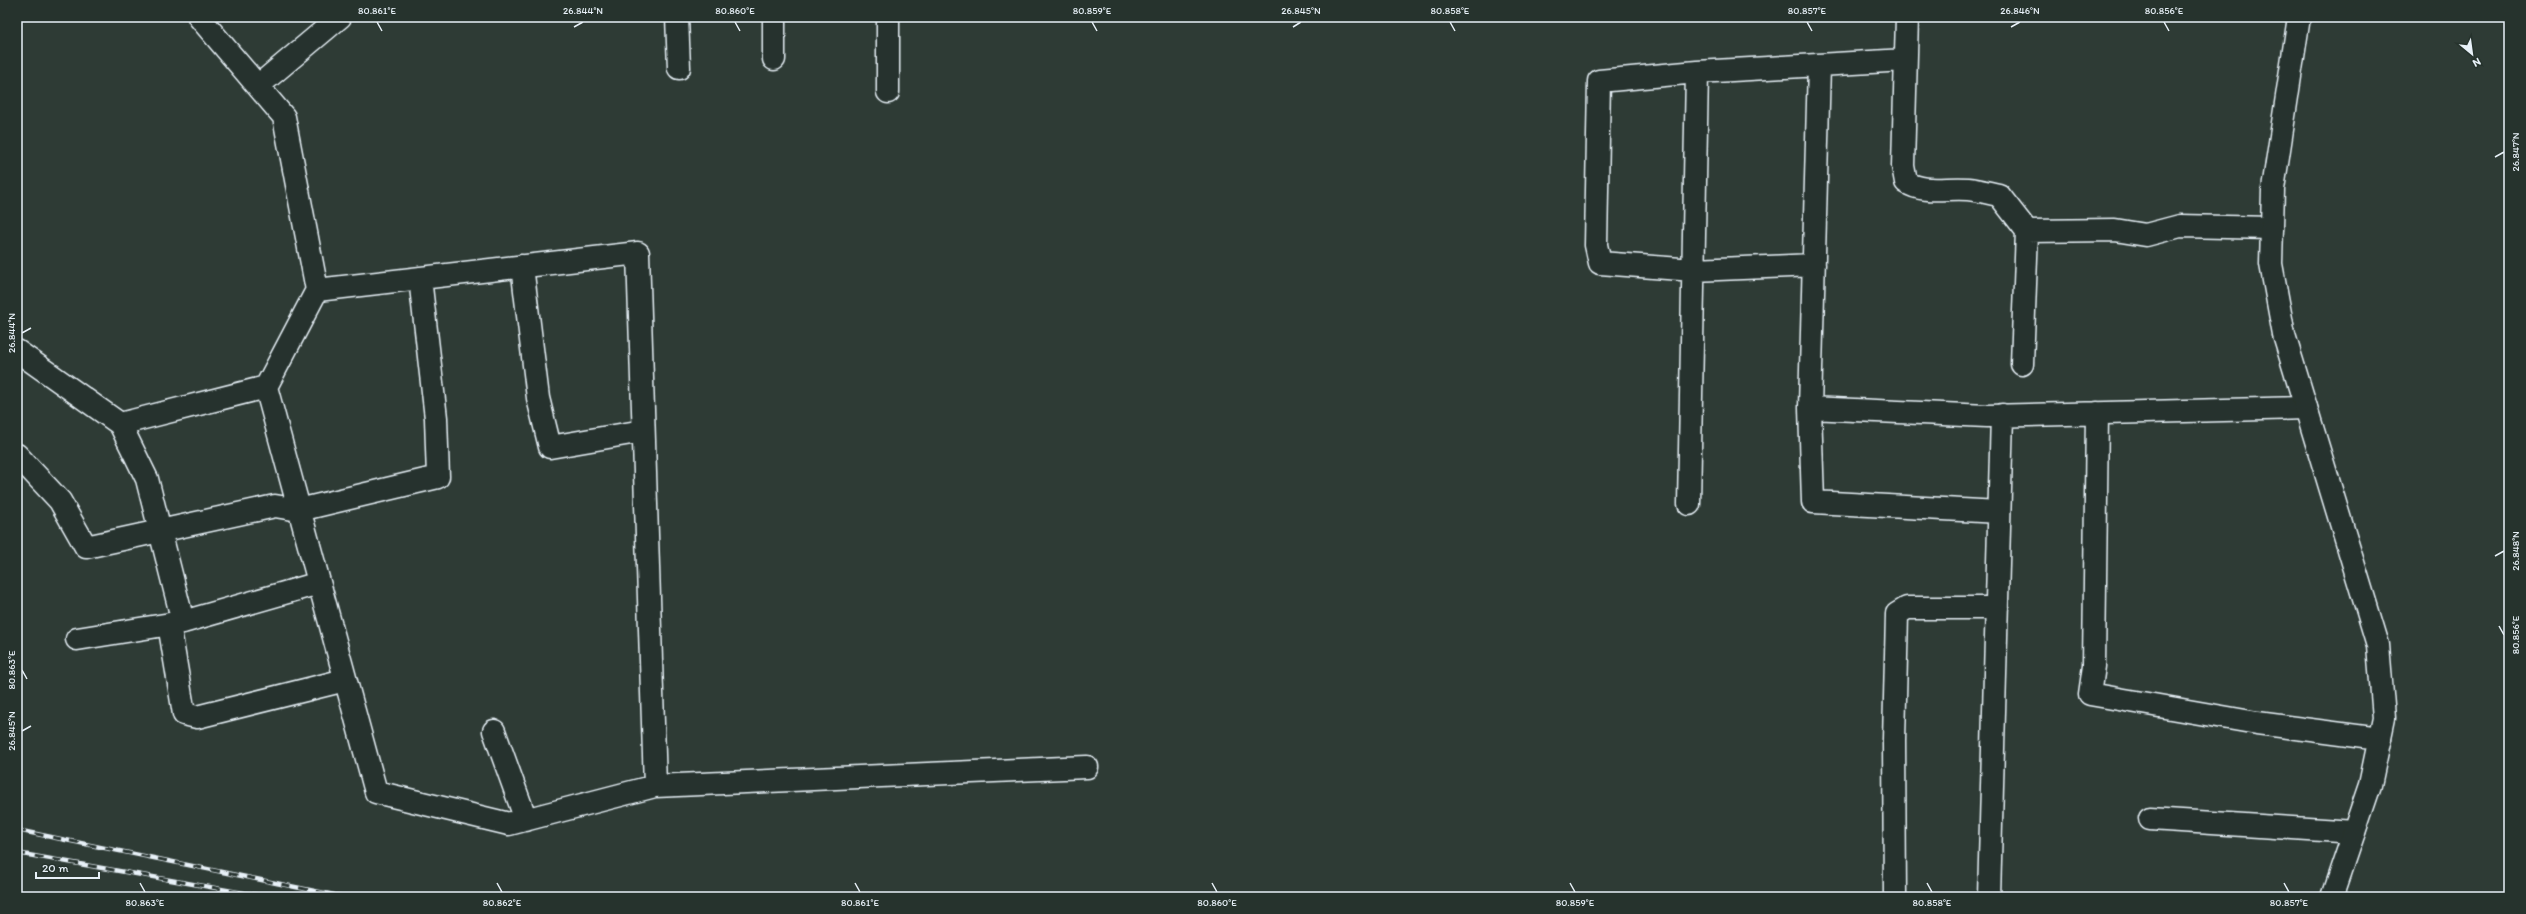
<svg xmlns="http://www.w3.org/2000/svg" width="2526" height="914" font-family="Itim,sans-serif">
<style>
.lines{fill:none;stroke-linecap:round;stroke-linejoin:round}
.street-casing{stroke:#e8f1f8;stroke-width:25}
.secondary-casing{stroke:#e8f1f8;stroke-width:25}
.street{stroke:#26332d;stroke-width:22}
.secondary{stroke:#26332d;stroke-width:22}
.rail-casing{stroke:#e8f1f8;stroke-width:4.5}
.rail{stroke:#26332d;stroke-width:3;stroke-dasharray:9;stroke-linecap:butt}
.ticks{fill:none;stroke:#e8f1f8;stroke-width:1.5}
.neatline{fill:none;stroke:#e8f1f8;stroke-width:1.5}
.ticks-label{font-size:10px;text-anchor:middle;fill:#e8f1f8}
</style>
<rect width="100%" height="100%" fill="#2e3b35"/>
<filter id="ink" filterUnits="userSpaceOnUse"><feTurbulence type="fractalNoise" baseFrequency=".025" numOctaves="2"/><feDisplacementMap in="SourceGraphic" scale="8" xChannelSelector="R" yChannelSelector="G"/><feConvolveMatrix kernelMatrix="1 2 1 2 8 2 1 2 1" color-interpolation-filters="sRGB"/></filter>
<g filter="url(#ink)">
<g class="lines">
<defs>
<path id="street" d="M199,17L284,117L317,290L638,253L655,786
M677,17L679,68
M774,17V59
M1907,17L1903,166L1906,182C1924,194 1947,187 1968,189C1978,190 1989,193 1999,195L2027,231L2022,364
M1819,65L1810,408L1813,502L1999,512
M258,86L340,17
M888,92V17
M2027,231L2115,230L2146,235L2180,226L2272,228
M1814,265L1694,270L1600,263L1596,245L1599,81L1697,72L1905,60
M522,266L538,398L550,447L643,431
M317,290L266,387L376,792L509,824L655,786L1087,767
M17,351L120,424L147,479L183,622
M1810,408L1987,416L2306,408
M2097,413L2094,666L2090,694L2257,723L2380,739
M120,424L266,387
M17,455L60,501L86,547L275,506L299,510L438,477L436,418L420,278
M1689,504L1697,72
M169,624L184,714L197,717L345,680
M77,639L183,622L319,583
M494,731L526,820
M2150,819L2354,832
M1895,897L1894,740L1897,614L1907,608H1997
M1989,897L2002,415"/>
<path id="secondary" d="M2299,17L2273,189L2271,264L2284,335L2378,645L2384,718L2370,785L2332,897"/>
</defs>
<use href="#street" class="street-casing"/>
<use href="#secondary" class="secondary-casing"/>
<use href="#street" class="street"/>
<use href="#secondary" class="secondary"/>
<defs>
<path id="rail" d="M17,830L344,897
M17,853L267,897"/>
</defs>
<use href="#rail" class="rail-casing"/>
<use href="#rail" class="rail"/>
</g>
</g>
<path class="ticks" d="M377,22L382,31M735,22L740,31M1092,22L1097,31M1450,22L1455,31M1807,22L1812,31M2164,22L2169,31M574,27L583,22M1293,27L1301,22M2011,27L2020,22M2495,157L2504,152M22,333L31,328M2495,556L2504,551M2499,626L2504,635M22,670L27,679M22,731L31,726M140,883L145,892M497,883L502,892M855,883L860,892M1212,883L1217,892M1570,883L1575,892M1927,883L1932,892M2284,883L2289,892"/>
<rect width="2526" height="914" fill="none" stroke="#26332d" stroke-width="44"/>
<g transform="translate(2472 54) rotate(151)" stroke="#26332d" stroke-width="3" paint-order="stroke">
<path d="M0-3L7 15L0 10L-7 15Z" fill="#e8f1f8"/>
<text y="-6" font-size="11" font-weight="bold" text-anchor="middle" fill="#e8f1f8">N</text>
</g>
<path d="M36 872v6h63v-6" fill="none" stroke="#e8f1f8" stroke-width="2"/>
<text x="42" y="872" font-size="12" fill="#e8f1f8" stroke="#26332d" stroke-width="3" paint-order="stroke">20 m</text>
<rect x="22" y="22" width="2482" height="870" class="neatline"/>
<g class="ticks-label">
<text x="377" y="14">80.861°E</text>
<text x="583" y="14">26.844°N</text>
<text x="735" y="14">80.860°E</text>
<text x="1092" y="14">80.859°E</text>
<text x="1301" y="14">26.845°N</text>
<text x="1450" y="14">80.858°E</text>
<text x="1807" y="14">80.857°E</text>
<text x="2020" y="14">26.846°N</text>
<text x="2164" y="14">80.856°E</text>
<text transform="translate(2515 152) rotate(-90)" y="4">26.847°N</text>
<text transform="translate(11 333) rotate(-90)" y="4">26.844°N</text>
<text transform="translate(2515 551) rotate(-90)" y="4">26.848°N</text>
<text transform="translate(2515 635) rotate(-90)" y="4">80.856°E</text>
<text transform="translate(11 670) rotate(-90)" y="4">80.863°E</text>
<text transform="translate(11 731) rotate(-90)" y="4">26.845°N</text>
<text x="145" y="906">80.863°E</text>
<text x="502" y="906">80.862°E</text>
<text x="860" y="906">80.861°E</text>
<text x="1217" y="906">80.860°E</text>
<text x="1575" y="906">80.859°E</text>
<text x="1932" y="906">80.858°E</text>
<text x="2289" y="906">80.857°E</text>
</g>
</svg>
